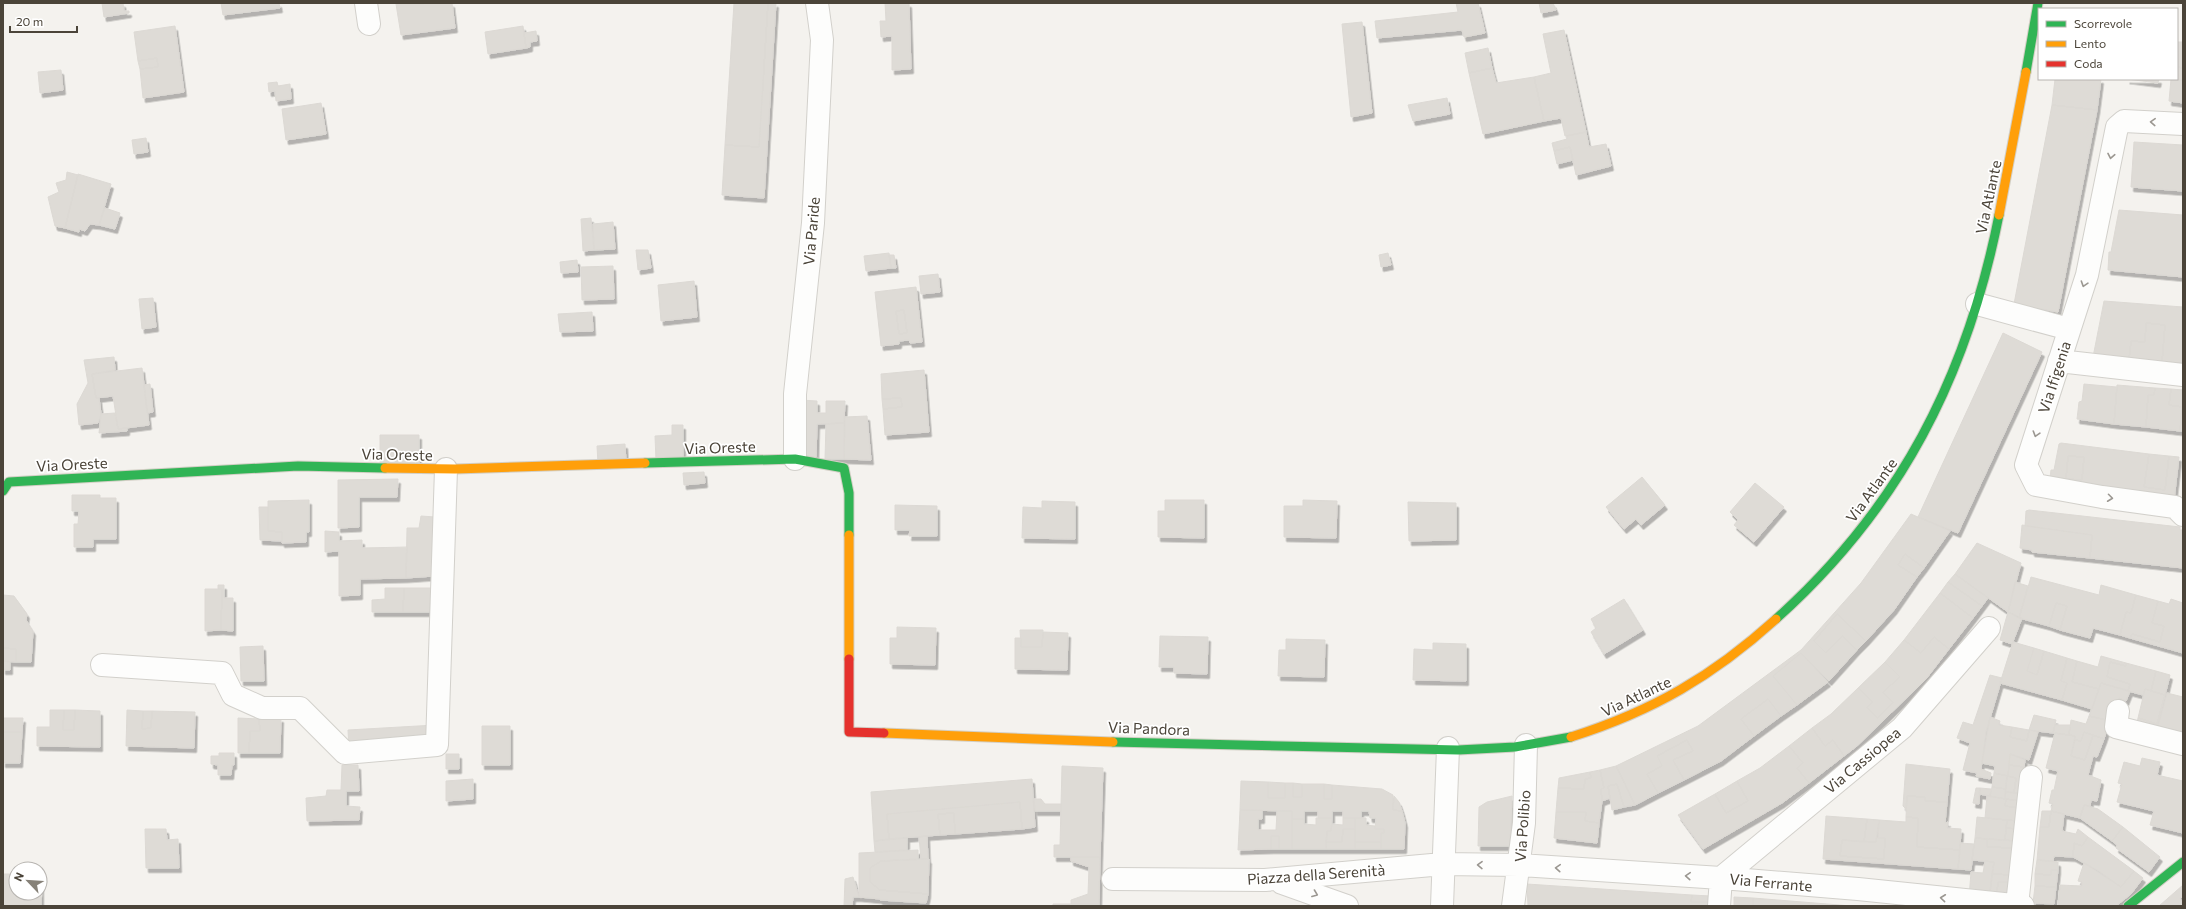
<svg xmlns="http://www.w3.org/2000/svg" width="2186" height="909" font-family="Commissioner,sans-serif">
<style>
.building{fill:#dedbd6;stroke:#dcd9d4;fill-rule:evenodd;filter:url(#shadow)}
.lines{fill:none;stroke-linecap:round;stroke-linejoin:round}
.street-casing{stroke:#d2d0cb;stroke-width:24}
.fast-casing{stroke:#d3cfc5;stroke-width:11}
.slow-casing{stroke:#d3cfc5;stroke-width:11}
.jam-casing{stroke:#d3cfc5;stroke-width:11}
.street{stroke:#fdfdfc;stroke-width:22}
.fast{stroke:#30b455;stroke-width:9}
.slow{stroke:#ff9f0a;stroke-width:9}
.jam{stroke:#e5322d;stroke-width:9}
.oneway{stroke:#9b9791}
.labels{text-anchor:middle;dominant-baseline:central;stroke-width:3.5;stroke-linejoin:round;paint-order:stroke}
.street-label{font-size:15px;fill:#4b4439;stroke:#fff}
</style>
<defs>
<filter id="shadow"><feDropShadow dx="2.5" dy="4.5" stdDeviation="0" flood-color="#0004"/></filter>
</defs>
<rect width="100%" height="100%" fill="#f4f2ee"/>
<path class="building" d="M102,3H123L124,11H129V13L104,17Z
M221,3H279L280,8L223,15Z
M452,3L455,28L401,35L396,4Z
M734,3H768L759,147L725,145Z
M768,3H776L764,198L722,195L725,145L759,147Z
M885,3H909L911,69L892,70V36L881,37L880,21H886Z
M1456,3H1478L1485,33L1464,37L1462,30L1377,38L1375,21L1458,12Z
M1539,3H1553L1556,10L1541,13Z
M1362,22L1372,113L1351,117L1342,24Z
M175,26L184,92L143,98L140,69L158,67L157,58L138,61L134,32Z
M523,26L526,48L488,54L485,32Z
M1564,30L1586,132L1565,136L1561,118L1544,121L1534,77L1551,73L1543,34Z
M536,31L537,41L530,42V47L526,48L524,33Z
M2177,42H2183V68L2177,67Z
M1488,48L1492,68L1469,73L1465,53Z
M157,58L158,67L140,69L138,61Z
M2177,67L2183,68V80L2172,79H2177Z
M1492,68L1496,83L1534,77L1544,121L1483,134L1469,73Z
M61,70L63,90L40,93L38,72Z
M2055,79H2101L2097,110L2052,105Z
M2127,79H2159L2158,83Z
M2171,79L2183,80V103L2169,101Z
M277,82L278,86L290,84L291,99L276,101L275,91L269,92L268,83Z
M1447,98L1450,114L1413,121L1408,105Z
M321,103L326,134L286,140L282,109Z
M2052,105L2097,110L2058,312L2014,304Z
M1586,132L1589,147L1606,144L1611,166L1576,175L1570,147L1554,151L1552,143L1567,139V136Z
M146,138L148,152L134,154L132,140Z
M2134,142L2183,145V191L2131,187Z
M1570,147L1573,160L1557,164L1554,151Z
M67,172L78,175L65,228L55,226L48,197L59,192L56,183L66,180Z
M78,174L111,184L99,225L90,224L85,231L79,229V232L65,228Z
M105,208L120,213L115,229L99,225Z
M2119,210L2183,215V277L2108,270L2109,252H2111Z
M591,218L594,250L583,251L581,219Z
M613,222L615,249L594,250L593,224Z
M636,250H648L651,268L638,270Z
M889,253L891,268L866,271L864,256Z
M1388,253L1391,265L1381,267L1379,255Z
M889,255H894L896,268H891Z
M577,260L578,272L561,273L560,262Z
M613,266L614,299L582,300L581,267Z
M938,274L940,292L921,294L919,276Z
M694,281L697,317L661,321L658,285Z
M916,287L922,342L910,343L909,340L899,341V344L881,346L875,292ZM904,310L907,333L899,334L896,311Z
M153,298L156,327L142,329L139,299Z
M2104,301L2183,307V363L2162,362L2165,325L2146,323L2145,342L2131,341L2129,360L2093,357Z
M904,310L907,333L899,334L896,311Z
M592,312L593,331L560,332L558,314Z
M2146,323L2165,325L2162,362L2129,360L2131,341L2145,342Z
M2003,333L2042,352L1958,533L1918,517Z
M114,357L115,370L92,374L96,398H99L101,414L98,423L79,425L77,404L88,383L84,360Z
M142,368L149,425L118,429L113,396L96,398L92,374Z
M924,370L929,432L885,435L883,409L902,407L901,398L882,399L881,374Z
M150,384L153,412L147,413L144,385Z
M2084,384L2117,387L2114,424L2077,419L2079,402L2082,401Z
M2117,385L2155,388L2154,395H2148L2146,427L2114,424Z
M2155,388L2171,389L2169,405L2182,407L2180,431L2146,427L2148,395H2154Z
M2171,389L2183,390L2182,407L2169,405Z
M901,398L902,407L883,409L882,399Z
M801,400L817,401V413H826V401H845L844,423L817,424L816,457H802Z
M2183,401V431H2180Z
M115,413L118,429L127,428V431L99,433L101,414Z
M867,416L871,460L844,459L845,417Z
M844,423V459H825L826,424Z
M672,425H683V459L656,461L655,436L672,435Z
M380,435H419V466H380Z
M2061,443L2149,454L2144,487L2165,490L2169,456L2179,457L2174,500L2049,485L2051,470H2054L2059,444ZM2068,456L2084,457L2082,480L2066,479Z
M625,444L626,463L598,464L597,446Z
M2149,454L2169,456L2165,490L2144,487Z
M2068,456L2084,457L2082,480L2066,479Z
M704,472L705,483L684,485L683,473Z
M1642,477L1665,505L1641,525L1636,519L1624,529L1606,507Z
M398,479L397,497H359V527L338,528V480Z
M1755,483L1784,507L1754,542L1734,525L1738,520L1730,512Z
M72,495H100V498H116V539H93V547H74V524H78L79,511H72Z
M309,500V532H306V542L282,543V532L268,531V501Z
M1165,500H1204V538L1158,537V511H1165Z
M1303,500L1337,501L1336,538L1284,537V506H1303Z
M1042,501L1075,502V539L1022,538L1023,507L1042,508Z
M1408,502L1456,503V540L1409,541Z
M895,505L937,506V536H909L910,530H895Z
M259,507H268V531L282,532V541L260,540Z
M2029,510L2180,527V530H2183V568L2090,558L2092,535L2025,526L2026,511Z
M1911,514L1950,531L1924,568L1905,554L1898,565L1917,577L1894,610L1866,641L1837,614L1814,641L1826,653L1842,636L1857,650L1829,681L1801,653L1773,676L1797,705L1781,716L1768,699L1741,719L1754,736L1721,761L1684,780L1673,760L1693,751L1687,740L1657,756L1662,766L1647,774L1658,793L1635,805L1616,766L1698,726L1801,650L1861,583Z
M421,516L435,517L434,576L406,578L407,528H419Z
M2022,525L2092,535L2090,558L2032,552V550L2020,548Z
M325,531L339,532V541L362,540V548L407,547L406,578L360,579V595L339,596V551L325,552Z
M1977,543L2021,563L2008,612L1955,574Z
M1905,554L1924,568L1917,577L1898,565Z
M1955,574L1988,598L1982,606L1948,582Z
M2031,577L2099,595L2101,585L2136,595L2131,613L2126,612L2120,635L2093,628L2090,638L2060,630L2067,606L2056,603L2049,626L2019,618Z
M1948,582L1982,606L1973,618L1940,593Z
M2015,582L2028,586L2019,618L2008,612Z
M218,585H224V598H233V631L221,630L222,589H218Z
M385,588H404L403,612H372V600L385,599Z
M404,588H434L435,612H403Z
M205,589H222L221,630L205,631Z
M1940,593L1973,618L1949,649L1934,637L1921,653L1904,640Z
M3,595L14,596L27,614L26,620L33,631L31,662H16V649L3,648Z
M2136,595L2158,601L2152,623L2164,626L2160,642L2132,634L2130,638L2120,635L2126,612L2131,613Z
M1624,599L1643,630L1604,654L1591,632L1596,628L1591,619Z
M2171,599L2183,603V653L2130,638L2132,634L2160,642L2164,626L2152,623L2158,601L2169,604Z
M2056,603L2067,606L2060,630L2049,626Z
M2008,612L2022,618L2012,644L2000,640Z
M1837,614L1866,641L1857,650L1842,636L1826,653L1814,641Z
M897,627L936,628L935,665L890,664V638H897Z
M1020,630H1043L1042,647H1021Z
M1043,632L1068,633L1067,670L1015,669V638H1021V647H1042Z
M1160,636L1208,637L1207,674L1174,673V667H1159Z
M1934,637L1949,649L1926,679L1857,746L1844,756L1833,740L1825,746L1812,728L1831,714L1858,688L1873,702L1867,707L1877,718L1893,703L1883,692L1900,677L1885,662L1904,640L1921,653Z
M1286,639L1325,640L1324,677L1278,676L1279,650H1286Z
M2013,642L2034,648L2027,671L2037,675L2044,651L2067,658L2061,681L2067,683L2062,700L2000,683Z
M1433,643L1466,644V681L1413,680L1414,649L1433,650Z
M263,646L264,681H241L240,647Z
M3,648L16,649V662L3,661Z
M2034,648L2044,651L2037,675L2027,671Z
M1801,653L1828,682L1797,705L1773,676Z
M2101,656L2126,663V666L2110,662L2107,677L2130,684L2128,691L2101,683L2099,689L2072,682L2077,661L2098,667Z
M2067,658L2077,661L2072,682L2099,689L2092,709L2062,700L2067,683L2061,681Z
M3,661L10,662V670H3Z
M1885,662L1900,677L1883,692L1893,703L1877,718L1867,707L1873,702L1858,688Z
M2110,662L2126,666V663L2156,671L2151,691L2145,689L2143,695L2128,691L2130,684L2107,677Z
M2156,671L2170,675L2157,728L2137,723L2138,718L2157,724L2165,695L2151,691Z
M1990,675L2002,678L1986,732L1981,769L1991,773L1990,779L1976,776L1977,773L1963,770L1970,743L1957,738L1963,722L1973,725Z
M2101,683L2130,691L2126,701L2119,698L2111,721L2089,716Z
M2145,689L2165,695L2157,724L2138,718Z
M2167,693L2183,697V733L2158,726Z
M1768,699L1781,716L1754,736L1741,719Z
M50,710H64L63,730H74L75,710L100,711V747L37,746V727H50Z
M64,710H75L74,730H63Z
M127,710L143,711L142,729L151,728L152,711L195,712L194,748L126,746Z
M143,711H152L151,728L142,729Z
M2034,715L2056,720L2053,733L2029,730Z
M2089,716L2110,721L2104,739L2084,732L2081,741L2075,740V736L2069,735L2071,720L2086,724Z
M1990,717L2000,721L1999,725L2012,727L2010,737L2027,741L2029,730L2038,732L2029,760L2010,754L2008,776L1994,773L1995,766L1982,763Z
M3,718H23L22,732H3Z
M238,718L259,719L260,731H250L249,753H238Z
M281,718L280,753H249L250,731H260L259,719Z
M435,725L428,734L409,744L349,750L348,730Z
M2055,725H2070L2069,735L2053,733Z
M482,726H510V765H482Z
M2012,727L2029,730L2027,741L2010,737Z
M1812,728L1825,746L1833,740L1844,756L1809,783L1797,768L1803,763L1789,746Z
M3,732H22L20,763H3Z
M2084,732L2093,735L2085,760L2071,756L2075,740L2081,741Z
M2055,733L2075,736L2071,756L2085,760L2093,735L2104,739L2097,757L2093,756L2088,775L2101,780L2097,801L2091,800L2090,806L2084,805L2080,818L2051,811L2053,804L2049,803L2052,790H2054L2058,771L2046,768Z
M1687,740L1693,751L1673,760L1684,780L1658,793L1647,774L1662,766L1657,756Z
M1789,746L1803,763L1797,768L1809,783L1782,803L1703,849L1678,815L1715,794L1726,813L1748,801L1737,781L1760,768Z
M219,753H234V765H232L231,775H218V765L211,764V756H219Z
M446,754H459V769H446Z
M2010,754L2025,760L2024,767L2009,765Z
M2142,758L2160,762L2157,775L2183,781V833L2150,825L2154,811L2117,802L2122,784L2118,783L2124,762L2140,766Z
M1906,764L1950,769L1947,802L1925,801V797L1907,796L1906,809L1903,806Z
M342,765H358L359,791H346V806L360,807L359,820L307,821L306,798L326,796L327,790H341Z
M2009,765L2024,767L2021,793H2014L2016,778L2008,776Z
M1062,766L1103,768L1100,857H1054V845H1060Z
M1616,766L1625,784L1635,805L1624,807L1617,784L1608,786L1610,798L1602,801L1601,789L1604,788L1600,770Z
M1600,770L1604,788L1601,789L1602,801L1599,823L1585,821L1586,812H1556L1558,788L1584,789L1585,779L1591,778L1590,772Z
M1590,772L1591,778L1585,779L1584,789L1558,788L1559,778Z
M1994,773L2007,776L2006,789L1992,787Z
M2007,776L2016,778L2014,793L2005,792Z
M473,779V799L446,801V781Z
M1032,779L1035,827L1022,829L1020,802L887,814L889,839L874,841L871,792Z
M1241,781L1268,782V798H1285V783H1293V797H1302V784H1324V799H1332V785L1382,789L1393,795V810L1402,811L1405,823L1404,849H1381V833H1384V829H1375L1376,818H1370L1369,811H1361V818H1343V811H1332V818H1318V811H1304V819H1292V811L1240,810Z
M1737,781L1748,801L1726,813L1715,794Z
M1268,782L1285,783V798H1268Z
M1293,783L1302,784V797H1293Z
M1324,784L1332,785V799H1324Z
M1617,784L1624,807L1612,810L1608,786Z
M1992,787L2006,789L2005,799L1990,796Z
M1976,788H1980L1979,804L1973,803Z
M1980,788L1991,789L1990,796L1979,794Z
M2005,792L2021,793L2020,801L2005,799Z
M1394,796L1399,802L1402,811L1393,810Z
M1512,796L1510,846H1478L1479,807L1487,802Z
M1907,796L1925,797V801L1947,802L1945,823L1948,822L1947,828L1961,829L1960,850L1917,847L1918,818L1906,817Z
M1987,796L2006,799L2005,806L2019,808L2018,821L1985,818Z
M1034,799H1041L1045,804H1061V811H1035Z
M2006,799L2020,801L2019,808L2005,806Z
M1020,802L1022,829L955,834L954,813L938,814L940,835L889,839L887,814Z
M2084,805L2098,809L2123,827L2112,841L2080,818Z
M1240,810H1262V819H1258V830H1276L1277,811H1292V849H1279V836H1271V849L1238,850Z
M2042,811H2051L2049,827H2040Z
M2051,811L2064,814L2062,831L2076,834L2078,829L2088,837L2082,846L2074,843L2073,857L2054,856L2053,861L2037,860L2040,827H2049Z
M1556,812H1586L1585,821L1599,823L1597,843L1554,838Z
M954,813L955,834L940,835L938,814Z
M1826,816L1867,819L1864,842L1842,840L1840,856L1884,859L1885,838H1878L1879,820L1906,822V817L1918,818L1917,847L1960,850L1958,869L1823,859Z
M1977,817L2007,820L2005,840L1975,838Z
M1316,818H1332L1331,831H1327L1326,849H1292V819H1304V824L1316,825Z
M1343,818H1355V829H1343L1342,842H1326L1327,831H1331L1332,824L1343,825Z
M1355,818H1366V825L1375,826V829H1384V833H1381V842H1355Z
M1867,819L1879,820L1876,842H1864Z
M2007,820L2018,821L2017,829L2006,828Z
M2123,827L2160,857L2149,872L2116,848L2117,845L2112,841Z
M2006,828L2017,829L2016,841L2005,840Z
M145,829H166L167,840L178,839L179,868H146Z
M1343,829H1355V849H1326V842H1342Z
M927,836L928,859H921L919,837Z
M1271,836H1279V849H1271Z
M2088,837L2134,871L2121,887L2097,870L2073,857L2074,843L2082,846Z
M907,838V850L875,852L874,841Z
M1876,838H1885L1884,859L1840,856L1842,840L1876,842Z
M1975,838L1987,839V847L2015,848L2013,875L1992,874L1994,862L1972,860Z
M1987,839L2016,841L2015,848L1987,847Z
M1355,842H1381V849H1355Z
M1960,843L1974,844L1971,870L1958,869Z
M918,850V859L881,861L870,868V882L880,890L928,894L926,903L880,900V899L859,897V853Z
M1071,857H1100L1099,904H1071V900L1088,894L1089,867L1071,861Z
M929,859L928,894L880,890L870,882V868L881,861Z
M2037,860L2058,862V870H2051V875L2035,874Z
M1985,861L1994,862L1989,900L1969,898L1971,872L1983,873Z
M2084,863L2121,887L2134,871L2143,878L2131,894L2116,906L2058,905L2060,885L2082,886V882L2078,881Z
M2051,870H2058L2056,887L2035,886V874L2051,875Z
M4,874H16V893H40L41,874V906H4Z
M1992,874L2013,875V882H1998L1996,901L1989,900Z
M853,877L859,897H853L852,906H844L845,879Z
M1998,882H2013L2011,902L1996,901Z
M1527,884L1692,895L1691,902H1711L1710,906H1528Z
M2183,885V897L2180,898L2183,906H2159Z
M2035,886L2056,887L2054,904L2033,903Z
M1692,895L1711,896V902H1691Z
M1734,897L1753,898V906H1734Z
M1753,898L1852,906H1753Z
M1053,904H1099V906H1053Z"/>
<g class="lines">
<defs>
<path id="street" d="M366,3L369,24
M2183,124L2124,121L2117,127L2087,275L2026,465L2036,485L2102,497L2175,507L2183,515
M1977,304L2069,329
M2059,361L2183,375
M795,459V394L813,223L822,40L817,3
M102,665L222,673L233,695L262,708H300L345,753L437,745L446,469
M2118,711L2116,727L2183,744
M1113,879L1265,880L1443,864L1519,865L1721,878L1858,889L2023,906
M1282,883L1347,906
M2017,905L2031,777
M1442,906L1448,748
M1513,906L1524,823L1526,745
M1719,906L1721,878L1902,728L1989,628"/>
<path id="fast" d="M2026,72L2038,3
M645,463L795,459L844,468L849,493V535
M3,491L9,482L298,466L385,468
M1776,619C1900,508 1967,377 1999,215
M1113,742L1458,750L1515,747L1571,737
M2128,906L2183,862"/>
<path id="slow" d="M1999,215L2026,72
M385,468L455,469L645,463
M849,535V659
M884,733L1113,742
M1571,737C1653,711 1713,676 1776,619"/>
<path id="jam" d="M849,659V732L884,733"/>
</defs>
<use href="#street" class="street-casing"/>
<use href="#fast" class="fast-casing"/>
<use href="#slow" class="slow-casing"/>
<use href="#jam" class="jam-casing"/>
<use href="#street" class="street"/>
<use href="#fast" class="fast"/>
<use href="#slow" class="slow"/>
<use href="#jam" class="jam"/>
</g>
<defs><path id="oneway-chevron" d="M-2-3.5L2.5 0L-2 3.5" fill="none" stroke-width="1.6" stroke-linecap="round" stroke-linejoin="round"/></defs>
<g class="oneway">
<use href="#oneway-chevron" transform="translate(2153 122) rotate(-177)"/>
<use href="#oneway-chevron" transform="translate(2111 156) rotate(101)"/>
<use href="#oneway-chevron" transform="translate(2084 284) rotate(108)"/>
<use href="#oneway-chevron" transform="translate(2036 434) rotate(107)"/>
<use href="#oneway-chevron" transform="translate(2110 498) rotate(7)"/>
<use href="#oneway-chevron" transform="translate(1480 865) rotate(-179)"/>
<use href="#oneway-chevron" transform="translate(1558 868) rotate(-176)"/>
<use href="#oneway-chevron" transform="translate(1688 876) rotate(-176)"/>
<use href="#oneway-chevron" transform="translate(1315 894) rotate(21)"/>
<use href="#oneway-chevron" transform="translate(1943 898) rotate(-174)"/>
</g>
<g class="labels">
<g class="street-label">
<text transform="translate(1988 197) rotate(-78)">Via Atlante</text>
<text transform="translate(811 231) rotate(-85)">Via Paride</text>
<text transform="translate(2054 377) rotate(-72)">Via Ifigenia</text>
<text transform="translate(720 447) rotate(-2)">Via Oreste</text>
<text transform="translate(397 454) rotate(1)">Via Oreste</text>
<text transform="translate(72 464) rotate(-3)">Via Oreste</text>
<text transform="translate(1871 490) rotate(-54)">Via Atlante</text>
<text transform="translate(1636 696) rotate(-25)">Via Atlante</text>
<text transform="translate(1149 728) rotate(2)">Via Pandora</text>
<text transform="translate(1862 760) rotate(-40)">Via Cassiopea</text>
<text transform="translate(1522 826) rotate(-86)">Via Polibio</text>
<text transform="translate(1316 874) rotate(-4)">Piazza della Serenità</text>
<text transform="translate(1771 882) rotate(5)">Via Ferrante</text>
</g>
</g>
<rect width="2186" height="909" fill="none" stroke="#4b4439" stroke-width="8"/>
<rect x="2038" y="8" width="140" height="72" fill="#ffffff" stroke="#b7b4b0"/>
<rect x="2046" y="21" width="20" height="6" fill="#30b455" stroke="#b7b4b0"/>
<text x="2074" y="28" font-size="12" fill="#4b4439">Scorrevole</text>
<rect x="2046" y="41" width="20" height="6" fill="#ff9f0a" stroke="#b7b4b0"/>
<text x="2074" y="48" font-size="12" fill="#4b4439">Lento</text>
<rect x="2046" y="61" width="20" height="6" fill="#e5322d" stroke="#b7b4b0"/>
<text x="2074" y="68" font-size="12" fill="#4b4439">Coda</text>
<g transform="translate(28 881) rotate(295)"><circle r="19" fill="#ffffff" stroke="#b7b4b0"/>
<path d="M0-3L7 15L0 10L-7 15Z" fill="#868178"/>
<text y="-6" font-size="11" font-weight="bold" text-anchor="middle" fill="#4b4439">N</text>
</g>
<path d="M10 26v6h67v-6" fill="none" stroke="#4b4439" stroke-width="2"/>
<text x="16" y="26" font-size="12" fill="#4b4439" stroke="#ffffff" stroke-width="3" paint-order="stroke">20 m</text>
</svg>
